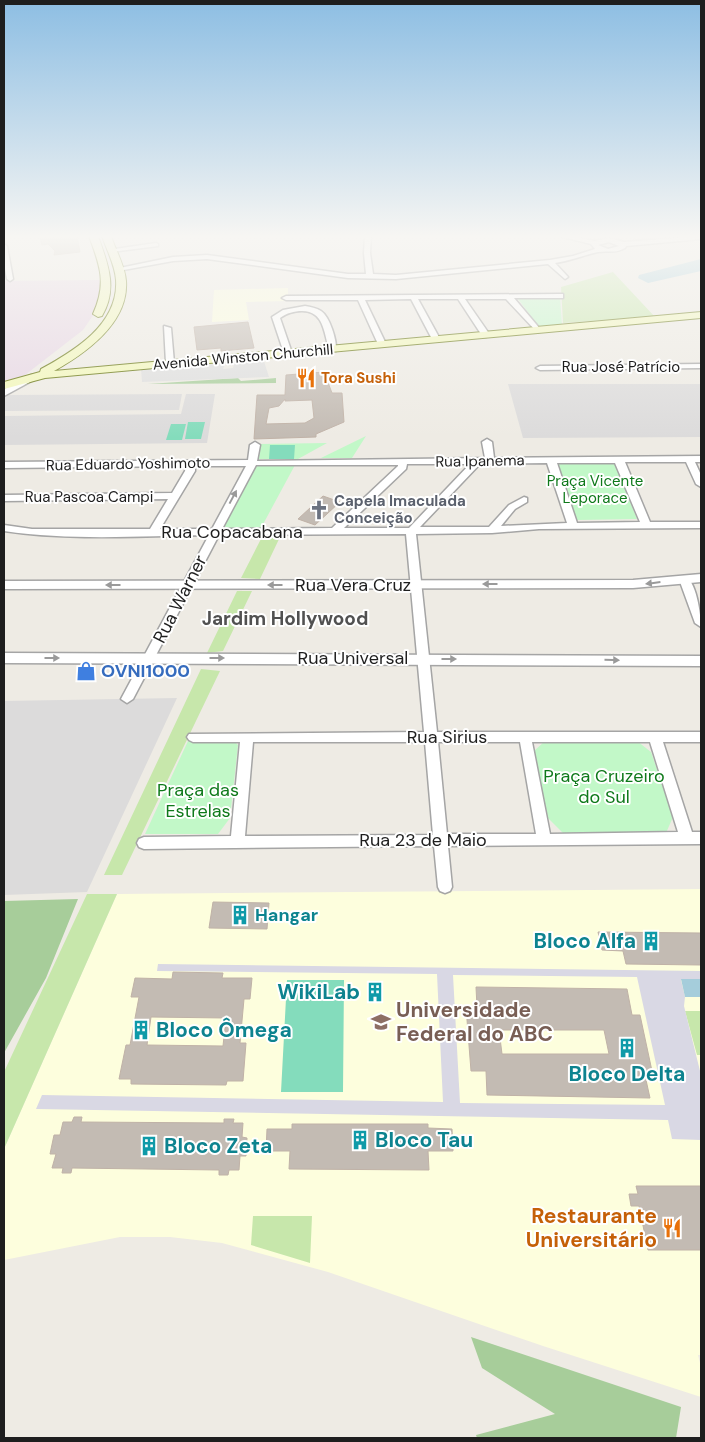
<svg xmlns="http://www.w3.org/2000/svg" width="705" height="1442" font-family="'DM Sans',sans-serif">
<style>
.residential{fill:#dcdbdb}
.industrial{fill:#e7d6e4}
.education{fill:#fdfedd}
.grass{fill:#c7e7ab}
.forest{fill:#a7cd9a}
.park{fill:#c2f8c8}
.pitch{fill:#84dcbc}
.parking{fill:#dedede}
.plaza{fill:#d9d8e4;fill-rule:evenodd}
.water{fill:#a5cddb}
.building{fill:#c3bbb3;stroke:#c0b2a7;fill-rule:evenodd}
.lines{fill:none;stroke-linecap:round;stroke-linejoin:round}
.minor-casing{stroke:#a5a5a5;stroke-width:3}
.tertiary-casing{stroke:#a5a5a5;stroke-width:3}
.secondary-casing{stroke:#637208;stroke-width:2}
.minor{fill:#fff;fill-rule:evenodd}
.tertiary{fill:#fff;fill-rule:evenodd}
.secondary{fill:#f3f8b9;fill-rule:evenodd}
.oneway{fill:#9a9a9a}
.labels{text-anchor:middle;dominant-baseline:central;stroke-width:4;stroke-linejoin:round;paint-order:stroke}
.far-street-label{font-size:15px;fill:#1e1e1e;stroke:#fff}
.far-food-label{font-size:15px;font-weight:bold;fill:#c56008;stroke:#fff;text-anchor:start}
.far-park-label{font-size:15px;fill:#0e791a;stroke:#fff}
.far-worship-label{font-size:15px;font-weight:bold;fill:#5b616d;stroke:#fff;text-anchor:start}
.street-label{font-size:18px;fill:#1e1e1e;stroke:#fff}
.shop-label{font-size:18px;font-weight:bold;fill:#366cbe;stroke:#fff;text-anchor:start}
.park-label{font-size:18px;fill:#0e791a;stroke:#fff}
.culture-label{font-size:18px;font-weight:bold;fill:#0d838f;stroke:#fff;text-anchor:start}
.neighbourhood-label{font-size:19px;font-weight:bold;fill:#515151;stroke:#fff}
.near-culture-label{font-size:21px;font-weight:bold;fill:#0d838f;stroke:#fff;text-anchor:start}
.near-education-label{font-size:21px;font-weight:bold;fill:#785e54;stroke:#fff;text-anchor:start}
.near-food-label{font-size:21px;font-weight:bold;fill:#c56008;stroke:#fff;text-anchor:end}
</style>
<rect width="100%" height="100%" fill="#eeebe4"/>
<path class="residential" d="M508,384H701V437L523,438Z
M182,394L179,410L4,411V396L6,395Z
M186,394H215L207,443L4,445V416L181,414Z
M177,698L87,892L4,895V701Z"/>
<path class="industrial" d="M100,280L103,295L94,314L83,330L25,375L4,383V281Z"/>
<path class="education" d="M288,288V301L246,302L249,320L212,322L214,290Z
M701,889V1355H698L701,1367V1397L543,1346L328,1272L222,1243L170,1237H120L4,1260V1149L117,894Z"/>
<path class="grass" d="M613,272L655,317L563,323L561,287Z
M262,537H280L260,579L241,578Z
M237,591H252L223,651L207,653Z
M201,669L220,671L122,875H104Z
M87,894H117L4,1149V1072Z
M685,1011H701V1055H697Z
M253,1216H312L310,1263L251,1245Z"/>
<path class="forest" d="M238,378L241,381L276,378V383L148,384Z
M78,899L46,978L4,1053V901Z
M471,1337L681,1407L676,1438H477L476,1435L555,1414L482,1368Z"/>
<path class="park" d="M560,297L562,325L539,327L518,299Z
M366,436L352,458H321Z
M327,443L298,459H259L260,444Z
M556,462H614L637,519L577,520Z
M255,465H295L261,528H222Z
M188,741H234L238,745L230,818L218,834H145Z
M545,741H637L651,752L673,817L666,833H563L548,818L534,751Z"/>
<path class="pitch" d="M188,422H205L201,439H185Z
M171,424H186L182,440H166Z
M270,445H295L294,459H269Z
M287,980H344L343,1092H281Z"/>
<path class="parking" d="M263,358L269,377L142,382L141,369L226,362L223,369L233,368L235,361Z"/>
<path class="plaza" d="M158,964L701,971V979L681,980L685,997L684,1006L701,1075V1140L672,1139L668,1120L36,1109L42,1095L443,1102L437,974L157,971ZM453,975L637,977L665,1105L460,1103Z"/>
<path class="water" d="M701,259V271L648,283L638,278L639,275Z
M681,979H701V997H685Z"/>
<path class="building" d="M40,236H77L80,252L54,255L55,251L48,244L42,245Z
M248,322L254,348L221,351V348L197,350L194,327Z
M324,372L332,393H342L344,422L316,434V437L254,439L257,395H285L286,375ZM285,399V401L312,400L314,418L305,423L266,424L269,408L279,406Z
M323,496L340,502L315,525L298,519Z
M213,902L269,903L267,929L209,928Z
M598,932L701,933V965L626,964L623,951L602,950Z
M173,972L223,973L222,978H252L250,999H244L240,1043H246L243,1081H227L226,1085L131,1084V1079H119L126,1045H130L139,997H131L135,978L172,979ZM151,1017L226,1018L223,1046L147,1045Z
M370,985H380V999H370Z
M476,987L627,989L632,1015H640L652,1071H644L650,1098L487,1095L486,1071H471L466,1007H477ZM499,1030H604L609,1054H502Z
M74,1117H82L81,1122L224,1123V1119H234L233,1123H243L242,1137L247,1138L246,1156H240L239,1170H229L228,1175H219V1170L72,1168L71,1173H62L63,1168H52L56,1154H50L54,1135H60L63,1122H72Z
M292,1124H428V1128L452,1129L453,1151H428L429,1170L289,1169L290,1151H266L267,1129H292Z
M636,1186H701V1250H648L639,1206H631L629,1194H638Z"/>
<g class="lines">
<defs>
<path id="minor" d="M365,236H371L370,253L373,274L396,275L550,260L573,256L595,249L591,244L559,236H573L594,241L609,238L624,242L701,236V239L626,246L625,248C615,254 608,250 598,252C584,255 570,261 555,263L568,277L565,279L548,264L396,279L348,278L207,259L173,261L118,271L115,269L173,257L207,255L348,274H366L364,253ZM609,242L619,246L608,249L598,245Z
M156,243L158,244V246L111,252L108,250Z
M4,244L7,246L13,279L10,281L7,279L4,263Z
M560,294H563V298H514L541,330L537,332L506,299H465L490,335L486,337H483L458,299H418L440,339L436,341L432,339L411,299L365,300L386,344L382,346L378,344L358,300H286L282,298L286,296Z
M305,306C311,307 316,308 321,311C330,317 337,341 336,351L329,349C324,333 324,311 302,311C294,311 287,313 280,318L292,353L288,355L284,353L272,317L283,310Z
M164,326L171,328L174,363L170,365L166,363Z
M701,364V368L540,370L536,368L540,366Z
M487,439L492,442L494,458L701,456V462H695L701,475V487L696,484L686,462H625L650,522H701V528L539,529L492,533L416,534L437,732H701V742H663L692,832H701V844L448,846L452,887L450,891L445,893L440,891L438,887L434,846L144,849L139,847L137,843L139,839L144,837L231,836L240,742H193L189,740L187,737L189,734L424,732L406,534L219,535L133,699L127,703L121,699L209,535C141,536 71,541 4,531V525L32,529H150L168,499L4,501V495L172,493L185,471L186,466L4,468V462L248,460L250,445L255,442L260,445L257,461L485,458L482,442ZM547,463L567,523L501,526L515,509L527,502V498L524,497L509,505L489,527H420L480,464ZM557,463H615L640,522L577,523ZM407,464H470L409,528H344L406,469ZM256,465H398V466L332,528L222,529ZM195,466H246L212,529H160L195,471ZM253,742H425L433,835L245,836ZM438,742H520L536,834H447ZM532,742H650L678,832L550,834Z
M684,576C696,579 701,615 701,627L695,623L679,579Z"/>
<path id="tertiary" d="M31,375L39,377L4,396V389Z
M701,574V582L633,588L4,589V581L633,580Z
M4,653L701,656V666L4,663Z"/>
<path id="secondary" d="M89,236H98C108,264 118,289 102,316L98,317L93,314C107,283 100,266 89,236Z
M102,236H111C116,251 125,266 126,281C129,323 86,353 54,371L701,312V318L45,378L4,389V382L40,372L41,369C74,351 119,324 116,280C115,265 107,251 102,236Z"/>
</defs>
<use href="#minor" class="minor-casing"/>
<use href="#tertiary" class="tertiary-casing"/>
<use href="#secondary" class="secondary-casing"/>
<use href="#minor" class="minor"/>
<use href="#tertiary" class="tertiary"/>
<use href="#secondary" class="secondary"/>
</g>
<defs><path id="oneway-solid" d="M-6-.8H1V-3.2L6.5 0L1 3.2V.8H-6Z" transform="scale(1.25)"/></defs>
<g class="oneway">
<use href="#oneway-solid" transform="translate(233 497) rotate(-62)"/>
<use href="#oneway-solid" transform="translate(653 583) rotate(173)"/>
<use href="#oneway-solid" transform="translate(490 584) rotate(180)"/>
<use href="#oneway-solid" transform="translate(113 585) rotate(180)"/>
<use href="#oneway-solid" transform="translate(275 585) rotate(180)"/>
<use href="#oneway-solid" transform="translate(52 658)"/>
<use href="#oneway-solid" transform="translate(217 658)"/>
<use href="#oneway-solid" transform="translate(449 659)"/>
<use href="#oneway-solid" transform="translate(612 660) rotate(1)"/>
</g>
<linearGradient id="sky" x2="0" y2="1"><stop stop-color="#8dbee3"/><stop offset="0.54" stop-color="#f7f6f3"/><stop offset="1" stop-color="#f7f6f3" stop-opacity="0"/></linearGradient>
<rect width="705" height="438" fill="url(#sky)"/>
<defs>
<symbol id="restaurant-bare" viewBox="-9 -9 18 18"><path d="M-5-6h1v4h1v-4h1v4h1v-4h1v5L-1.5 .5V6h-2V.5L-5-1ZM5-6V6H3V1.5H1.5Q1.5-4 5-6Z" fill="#e8710a" stroke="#fff" stroke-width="2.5" paint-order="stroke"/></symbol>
<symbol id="church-bare" viewBox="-9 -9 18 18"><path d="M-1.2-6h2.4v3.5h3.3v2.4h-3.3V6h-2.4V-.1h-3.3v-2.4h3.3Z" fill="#6b7280" stroke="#fff" stroke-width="2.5" paint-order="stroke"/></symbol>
<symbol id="shop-bare" viewBox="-9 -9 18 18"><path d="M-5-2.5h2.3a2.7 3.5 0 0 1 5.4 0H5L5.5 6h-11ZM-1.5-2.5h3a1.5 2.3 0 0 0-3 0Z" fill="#3f7fe0" stroke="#fff" stroke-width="2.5" paint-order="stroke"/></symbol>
<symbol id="building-bare" viewBox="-9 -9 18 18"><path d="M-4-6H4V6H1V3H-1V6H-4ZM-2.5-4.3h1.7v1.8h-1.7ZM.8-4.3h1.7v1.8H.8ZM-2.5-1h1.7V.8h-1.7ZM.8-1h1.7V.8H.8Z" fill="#0f9aa8" stroke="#fff" stroke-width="2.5" paint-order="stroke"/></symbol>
<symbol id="university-bare" viewBox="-9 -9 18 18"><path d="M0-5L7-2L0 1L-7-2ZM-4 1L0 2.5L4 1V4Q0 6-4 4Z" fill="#8d6e63" stroke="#fff" stroke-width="2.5" paint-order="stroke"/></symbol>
</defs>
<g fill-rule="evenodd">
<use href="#restaurant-bare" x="292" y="364" width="28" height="28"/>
<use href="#church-bare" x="305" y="496" width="28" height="28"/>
<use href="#shop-bare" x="72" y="657" width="28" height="28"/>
<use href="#building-bare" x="226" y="901" width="28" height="28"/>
<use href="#building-bare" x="637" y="927" width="28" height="28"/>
<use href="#building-bare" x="361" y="978" width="28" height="28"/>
<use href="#university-bare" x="367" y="1008" width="28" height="28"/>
<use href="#building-bare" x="127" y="1016" width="28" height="28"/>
<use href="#building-bare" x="613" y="1034" width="28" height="28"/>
<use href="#building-bare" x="346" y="1126" width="28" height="28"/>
<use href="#building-bare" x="135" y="1132" width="28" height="28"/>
<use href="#restaurant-bare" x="658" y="1214" width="28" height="28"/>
</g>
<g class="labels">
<g class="far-street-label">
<text transform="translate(243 357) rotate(-5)">Avenida Winston Churchill</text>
<text x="621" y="367">Rua José Patrício</text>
<text transform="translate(480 461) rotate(-1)">Rua Ipanema</text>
<text transform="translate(128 464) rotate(-1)">Rua Eduardo Yoshimoto</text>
<text x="89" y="497">Rua Pascoa Campi</text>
</g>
<g class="far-food-label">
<text x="321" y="378">Tora Sushi</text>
</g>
<g class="far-park-label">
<text x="595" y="481">Praça Vicente<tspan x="595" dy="17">Leporace</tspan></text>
</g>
<g class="far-worship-label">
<text x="334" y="501">Capela Imaculada<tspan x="334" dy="17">Conceição</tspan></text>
</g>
<g class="street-label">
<text x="232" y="532">Rua Copacabana</text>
<text x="353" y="585">Rua Vera Cruz</text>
<text transform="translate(180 599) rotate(-63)">Rua Warner</text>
<text x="353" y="658">Rua Universal</text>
<text x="447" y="737">Rua Sirius</text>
<text x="423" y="840">Rua 23 de Maio</text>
</g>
<g class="shop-label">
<text x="101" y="671">OVNI1000</text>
</g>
<g class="park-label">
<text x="604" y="776">Praça Cruzeiro<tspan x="604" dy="21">do Sul</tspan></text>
<text x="198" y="790">Praça das<tspan x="198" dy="21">Estrelas</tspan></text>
</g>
<g class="culture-label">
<text x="255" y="915">Hangar</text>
</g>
<g class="neighbourhood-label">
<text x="285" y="618">Jardim Hollywood</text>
</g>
<g class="near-culture-label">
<text x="636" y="941" text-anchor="end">Bloco Alfa</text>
<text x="360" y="992" text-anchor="end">WikiLab</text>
<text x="156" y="1030">Bloco Ômega</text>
<text x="627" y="1074" text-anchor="middle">Bloco Delta</text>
<text x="375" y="1140">Bloco Tau</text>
<text x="164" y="1146">Bloco Zeta</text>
</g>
<g class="near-education-label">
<text x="396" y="1010">Universidade<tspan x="396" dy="24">Federal do ABC</tspan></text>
</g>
<g class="near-food-label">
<text x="657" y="1216">Restaurante<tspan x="657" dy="24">Universitário</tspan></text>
</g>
</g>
<rect width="705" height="1442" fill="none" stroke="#1e1e1e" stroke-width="10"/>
</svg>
